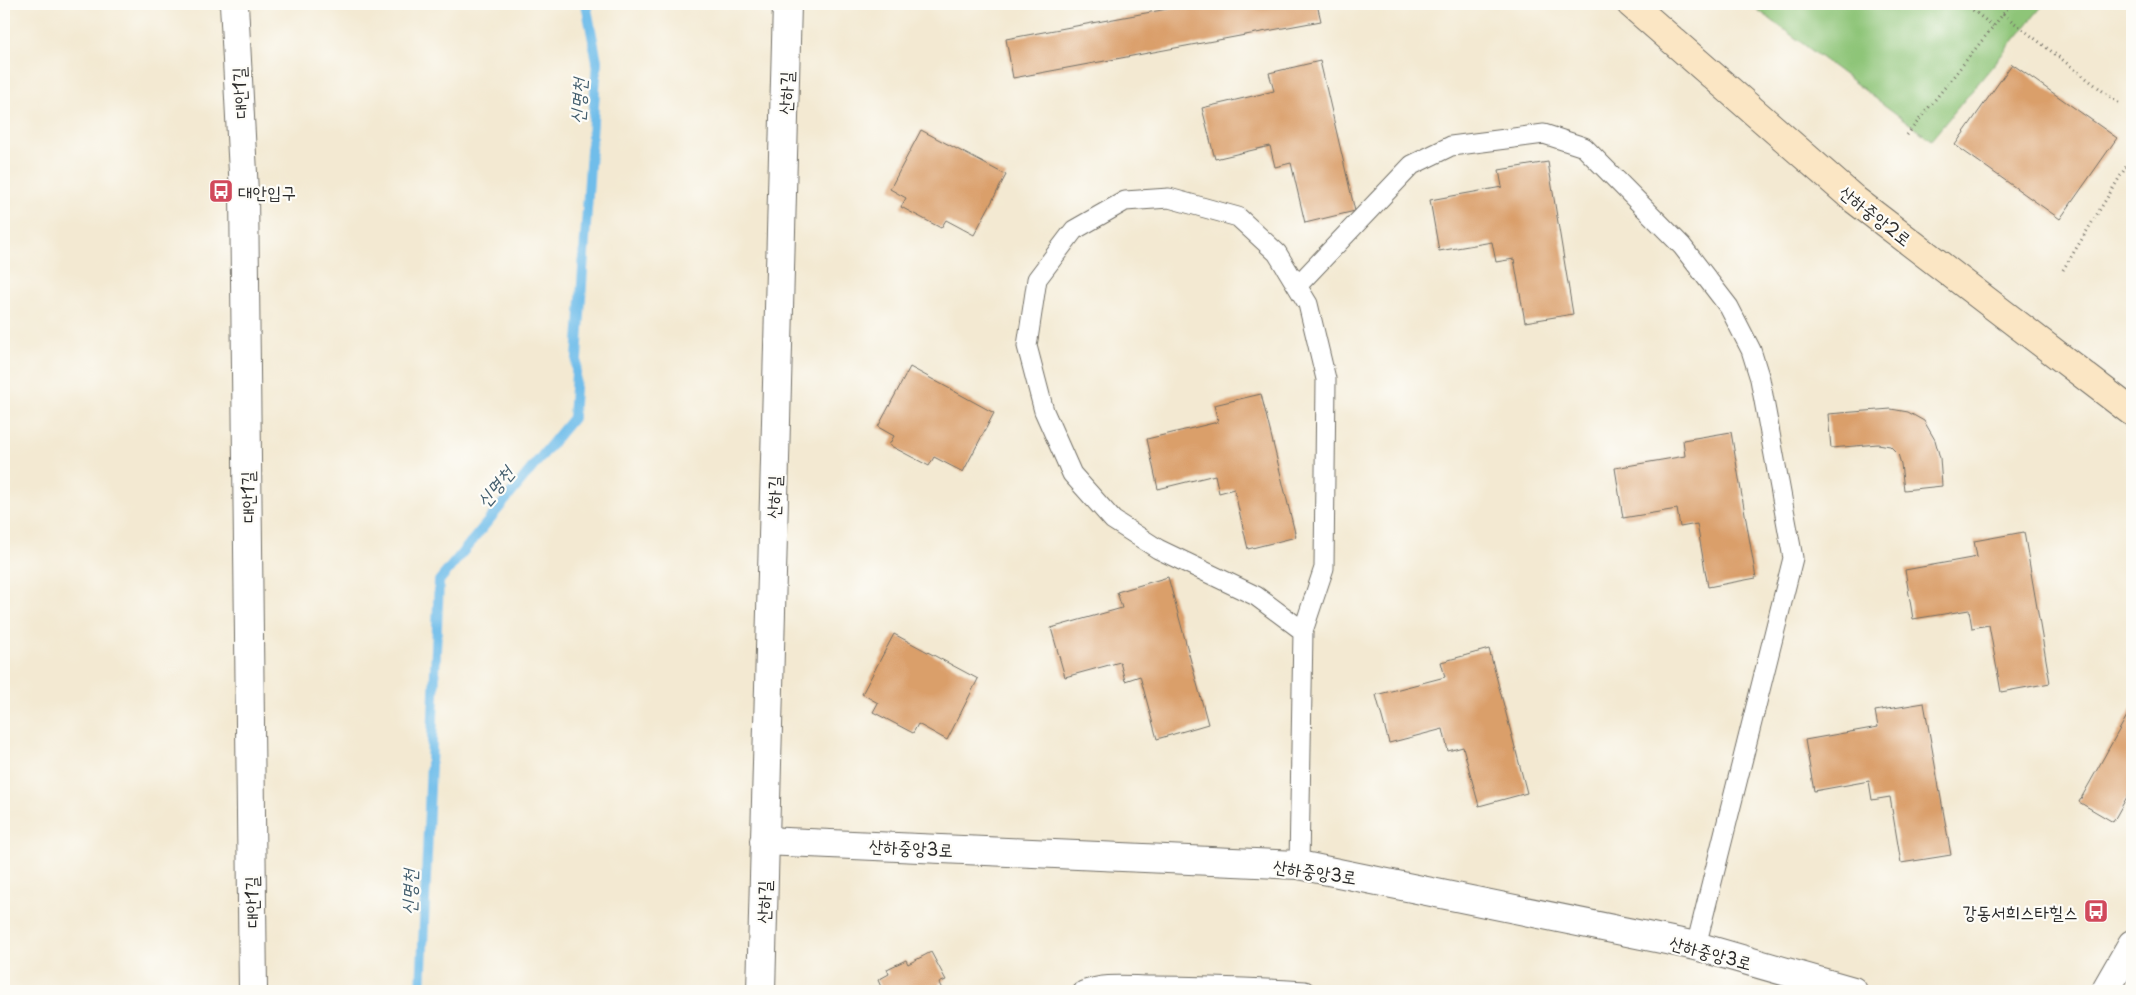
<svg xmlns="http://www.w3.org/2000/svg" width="2136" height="995" font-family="'Playpen Sans','Poor Story',sans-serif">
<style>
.green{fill:#8ec578;stroke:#5c7852}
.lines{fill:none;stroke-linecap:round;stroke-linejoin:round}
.stream{stroke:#70bdea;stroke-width:10}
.building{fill:#da9f6a}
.service-casing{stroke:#716e65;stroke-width:21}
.minor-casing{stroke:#716e65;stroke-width:30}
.secondary-casing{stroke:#716e65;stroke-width:30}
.path{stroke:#716e65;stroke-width:3;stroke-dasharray:1 4;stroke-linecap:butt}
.service{stroke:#fff;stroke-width:19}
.minor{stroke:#fff;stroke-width:28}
.secondary{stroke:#fbe6c4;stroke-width:28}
.labels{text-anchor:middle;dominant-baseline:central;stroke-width:4.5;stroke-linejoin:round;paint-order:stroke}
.street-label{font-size:18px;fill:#2b2b2b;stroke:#fdfcf7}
.poi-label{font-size:18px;fill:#2b2b2b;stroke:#fdfcf7;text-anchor:start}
.water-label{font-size:19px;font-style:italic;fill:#435e6e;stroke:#fdfcf7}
</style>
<rect width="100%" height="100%" fill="#fdfcf7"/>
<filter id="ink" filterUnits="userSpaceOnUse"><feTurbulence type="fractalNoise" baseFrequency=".02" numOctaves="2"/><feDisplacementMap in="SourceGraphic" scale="10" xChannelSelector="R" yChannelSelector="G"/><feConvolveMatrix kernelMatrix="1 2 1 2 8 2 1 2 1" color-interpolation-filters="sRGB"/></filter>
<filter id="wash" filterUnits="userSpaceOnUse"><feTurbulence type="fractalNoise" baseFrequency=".0096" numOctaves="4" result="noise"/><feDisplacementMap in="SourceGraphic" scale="20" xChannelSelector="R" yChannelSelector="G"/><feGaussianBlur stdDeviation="1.12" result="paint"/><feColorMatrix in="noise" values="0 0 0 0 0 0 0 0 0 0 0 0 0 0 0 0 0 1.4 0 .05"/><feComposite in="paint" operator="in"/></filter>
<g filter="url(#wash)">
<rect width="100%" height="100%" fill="#f3e9d2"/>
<path class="green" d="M1750,4H2044L1931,140Z"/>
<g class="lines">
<path class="stream" d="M421,991L439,581L573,418L597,61L586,4"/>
</g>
<g id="blocks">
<path class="building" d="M1194,4H1317L1321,21L1013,78L1006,39Z
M1320,61L1355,211L1305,223L1291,163L1275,167L1270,146L1215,159L1202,108L1274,91L1269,73Z
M2012,64L2117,138L2060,219L1955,145Z
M921,130L1006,175L974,235L946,220L941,228L901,207L906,198L890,189Z
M1548,162L1573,314L1525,322L1514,259L1496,262L1492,242L1439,251L1430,200L1502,187L1499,170Z
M910,367L994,413L963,472L934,457L929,466L889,445L894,436L878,427Z
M1261,394L1296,537L1248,549L1234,489L1219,493L1215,475L1158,489L1147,439L1218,422L1214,405Z
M1891,409L1908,412L1924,421L1935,440L1940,458L1942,486L1904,490L1901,464L1898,454L1890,446L1878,444L1831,448L1828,414Z
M1731,432L1756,578L1708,587L1697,524L1680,527L1677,509L1623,518L1615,468L1685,456L1683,440Z
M2024,532L2050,683L2001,692L1989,625L1972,628L1969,610L1913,619L1905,570L1977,557L1974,541Z
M1168,577L1208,724L1157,739L1140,676L1125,681L1120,662L1065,677L1051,628L1122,608L1117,592Z
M894,634L978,679L947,740L918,724L913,733L873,712L878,703L862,694Z
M1489,649L1527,793L1479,806L1463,747L1448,751L1443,729L1389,743L1376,695L1445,677L1441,662Z
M1924,703L1951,855L1901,863L1890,797L1872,800L1869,781L1814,791L1805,740L1878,727L1875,711Z
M2132,707V788L2113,822L2079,802Z
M931,952L946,980L939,983L943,991H873L881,987L878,980L889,974L887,969L906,960L908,964Z"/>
</g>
</g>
<g filter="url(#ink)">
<use href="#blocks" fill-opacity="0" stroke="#716e65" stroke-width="1"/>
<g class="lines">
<defs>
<path id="service" d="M1297,286L1412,165L1451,146L1544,134L1584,147L1682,246L1729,307L1751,350L1760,379L1793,558L1696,946
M1299,865L1303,631L1324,568L1326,379L1308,304L1277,253L1238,217L1169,198L1125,201L1074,230L1037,279L1027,346L1044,411L1072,474L1113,520L1158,549L1256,596L1303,631
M1083,991C1104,982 1129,986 1151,986C1203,986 1254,988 1305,991"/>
<path id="minor" d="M234,4L244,192L253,991
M764,841L1299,865L1696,946L1853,991
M761,991L787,4
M2105,991L2132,944"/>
<path id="secondary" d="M1631,4L1855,200L2132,412"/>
</defs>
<use href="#service" class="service-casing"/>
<use href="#minor" class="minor-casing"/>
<use href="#secondary" class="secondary-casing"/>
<path class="path" d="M1965,4L1993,26
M2003,14L2121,105
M1907,135L2011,4
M2063,270L2132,157"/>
<use href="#service" class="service"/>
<use href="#minor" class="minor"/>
<use href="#secondary" class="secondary"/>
</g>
</g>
<defs>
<symbol id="bus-square" viewBox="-11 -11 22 22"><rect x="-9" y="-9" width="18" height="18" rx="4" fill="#d1495b" stroke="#fdfcf7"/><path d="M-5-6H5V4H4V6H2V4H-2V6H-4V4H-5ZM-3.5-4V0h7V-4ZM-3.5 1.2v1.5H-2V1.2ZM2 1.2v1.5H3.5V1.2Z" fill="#fff"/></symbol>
</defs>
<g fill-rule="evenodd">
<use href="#bus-square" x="207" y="177" width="28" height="28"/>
<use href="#bus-square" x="2082" y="897" width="28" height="28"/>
</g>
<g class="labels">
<g class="street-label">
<text transform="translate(239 93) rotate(-93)">대안1길</text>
<text transform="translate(785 93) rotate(-88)">산하길</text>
<text transform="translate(1876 215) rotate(38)">산하중앙2로</text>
<text transform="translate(247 497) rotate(-91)">대안1길</text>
<text transform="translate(773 497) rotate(-88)">산하길</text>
<text transform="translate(911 847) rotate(3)">산하중앙3로</text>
<text transform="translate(1315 871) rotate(8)">산하중앙3로</text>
<text transform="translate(251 902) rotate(-91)">대안1길</text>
<text transform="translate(763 902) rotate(-89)">산하길</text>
<text transform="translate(1711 952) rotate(15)">산하중앙3로</text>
</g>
<g class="poi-label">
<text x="238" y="191">대안입구</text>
<text x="2078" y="911" text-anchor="end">강동서희스타힐스</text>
</g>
<g class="water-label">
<text transform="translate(577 101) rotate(-86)">신명천</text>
<text transform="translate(494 486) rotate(-50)">신명천</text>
<text transform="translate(408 892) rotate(-88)">신명천</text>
</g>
</g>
<rect width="2136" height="995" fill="none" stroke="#fdfcf7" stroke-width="20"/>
</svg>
